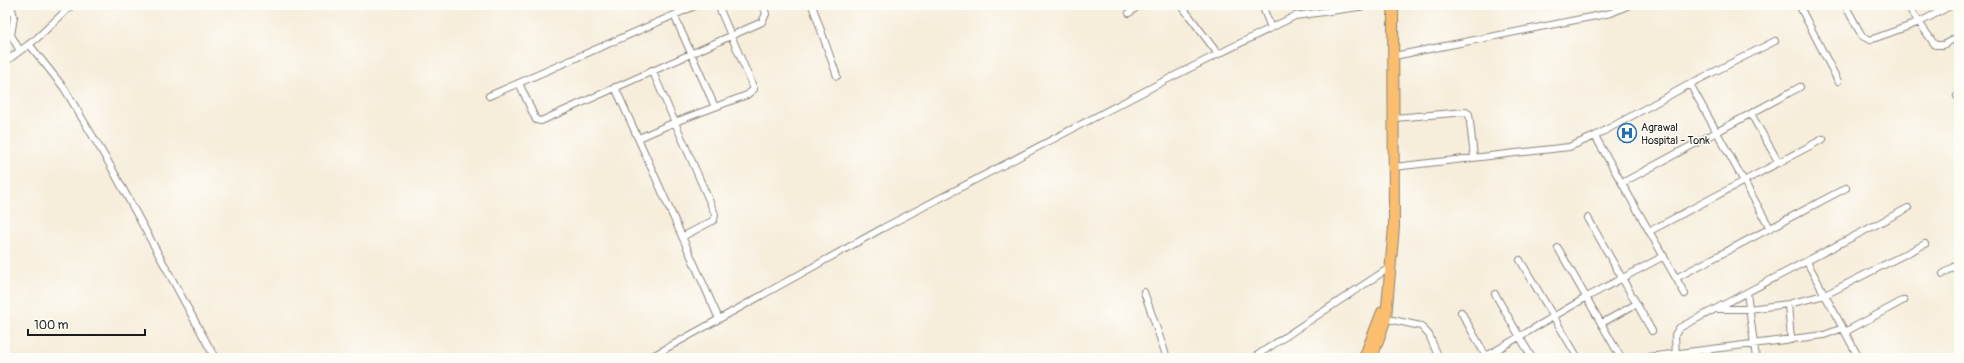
<svg xmlns="http://www.w3.org/2000/svg" width="1964" height="363" font-family="Pangolin,sans-serif">
<style>
.lines{fill:none;stroke-linecap:round;stroke-linejoin:round}
.street-casing{stroke:#89847b;stroke-width:8}
.primary-casing{stroke:#89847b;stroke-width:12}
.street{stroke:#fff;stroke-width:6}
.primary{stroke:#fbbe6e;stroke-width:10}
.labels{text-anchor:middle;dominant-baseline:central;stroke-width:3;stroke-linejoin:round;paint-order:stroke}
.poi-label{font-size:11px;fill:#1c1c1c;stroke:#fdfcf7;text-anchor:start}
</style>
<rect width="100%" height="100%" fill="#fdfcf7"/>
<filter id="ink" filterUnits="userSpaceOnUse"><feTurbulence type="fractalNoise" baseFrequency=".025" numOctaves="2"/><feDisplacementMap in="SourceGraphic" scale="8" xChannelSelector="R" yChannelSelector="G"/><feConvolveMatrix kernelMatrix="1 2 1 2 8 2 1 2 1" color-interpolation-filters="sRGB"/></filter>
<filter id="wash" filterUnits="userSpaceOnUse"><feTurbulence type="fractalNoise" baseFrequency=".012" numOctaves="4" result="noise"/><feDisplacementMap in="SourceGraphic" scale="16" xChannelSelector="R" yChannelSelector="G"/><feGaussianBlur stdDeviation="0.9" result="paint"/><feColorMatrix in="noise" values="0 0 0 0 0 0 0 0 0 0 0 0 0 0 0 0 0 1.4 0 .05"/><feComposite in="paint" operator="in"/></filter>
<g filter="url(#wash)">
<rect width="100%" height="100%" fill="#f6edda"/>
</g>
<g filter="url(#ink)">
<g class="lines">
<defs>
<path id="street" d="M11,5L14,17L11,35L20,51
M812,5L837,76
M1181,5L1218,54
M1262,5L1271,28
M1799,5L1838,81
M1845,5L1862,36L1870,40L1920,22L1952,5
M1907,5L1935,45H1943L1959,36
M1129,13L1140,5
M674,15L715,107
M29,44L64,88L110,165L215,358
M1394,56L1611,13L1629,5
M5,62L36,39L72,5
M652,70L715,214L714,220L682,237
M519,83L536,120L541,121L762,22L766,14L763,5
M1690,84L1770,228
M615,87L719,319
M489,96L697,5
M1957,96L1959,95
M1751,114L1779,163
M1394,118L1466,112L1469,114L1474,157
M1595,136L1685,294
M639,138L675,122L747,95L754,89L718,5
M1394,167L1569,147L1595,136L1690,84L1775,41
M1622,183L1800,87
M1588,218L1652,331
M1650,231L1823,139
M1558,248L1621,358
M1520,260L1578,358
M1807,262L1859,358
M1943,274L1959,263
M1676,278L1846,188
M1144,292L1167,358
M1747,293L1756,358
M1495,294L1532,358
M1788,304L1791,340
M1716,309H1749L1788,304L1825,295L1925,244
M1461,312L1487,358
M1383,318L1421,326L1429,335L1439,358
M1602,323L1636,304
M1845,332L1904,300
M649,358L883,228L1166,80L1295,16L1373,5
M1253,358L1392,266
M1483,358L1587,297L1664,256
M1640,358L1824,335L1843,328
M1676,358L1675,335L1679,328L1908,208"/>
<path id="primary" d="M1364,358L1382,312
M1372,358L1386,318L1394,227L1393,5"/>
</defs>
<use href="#street" class="street-casing"/>
<use href="#primary" class="primary-casing"/>
<use href="#street" class="street"/>
<use href="#primary" class="primary"/>
</g>
</g>
<defs>
<symbol id="hospital-ring" viewBox="-11 -11 22 22"><circle r="9.5" fill="#fdfcf7" stroke="#1f6fb2" stroke-width="1.5"/><path d="M-5-5h3v3.5h4V-5h3V5h-3V1.5h-4V5h-3Z" fill="#1f6fb2"/></symbol>
</defs>
<g fill-rule="evenodd">
<use href="#hospital-ring" x="1616" y="122" width="22" height="22"/>
</g>
<g class="labels">
<g class="poi-label">
<text x="1641" y="127">Agrawal<tspan x="1641" dy="13">Hospital - Tonk</tspan></text>
</g>
</g>
<rect width="1964" height="363" fill="none" stroke="#fdfcf7" stroke-width="20"/>
<path d="M28 329v6h117v-6" fill="none" stroke="#1c1c1c" stroke-width="2"/>
<text x="34" y="329" font-size="12" fill="#1c1c1c" stroke="#fdfcf7" stroke-width="3" paint-order="stroke">100 m</text>
</svg>
